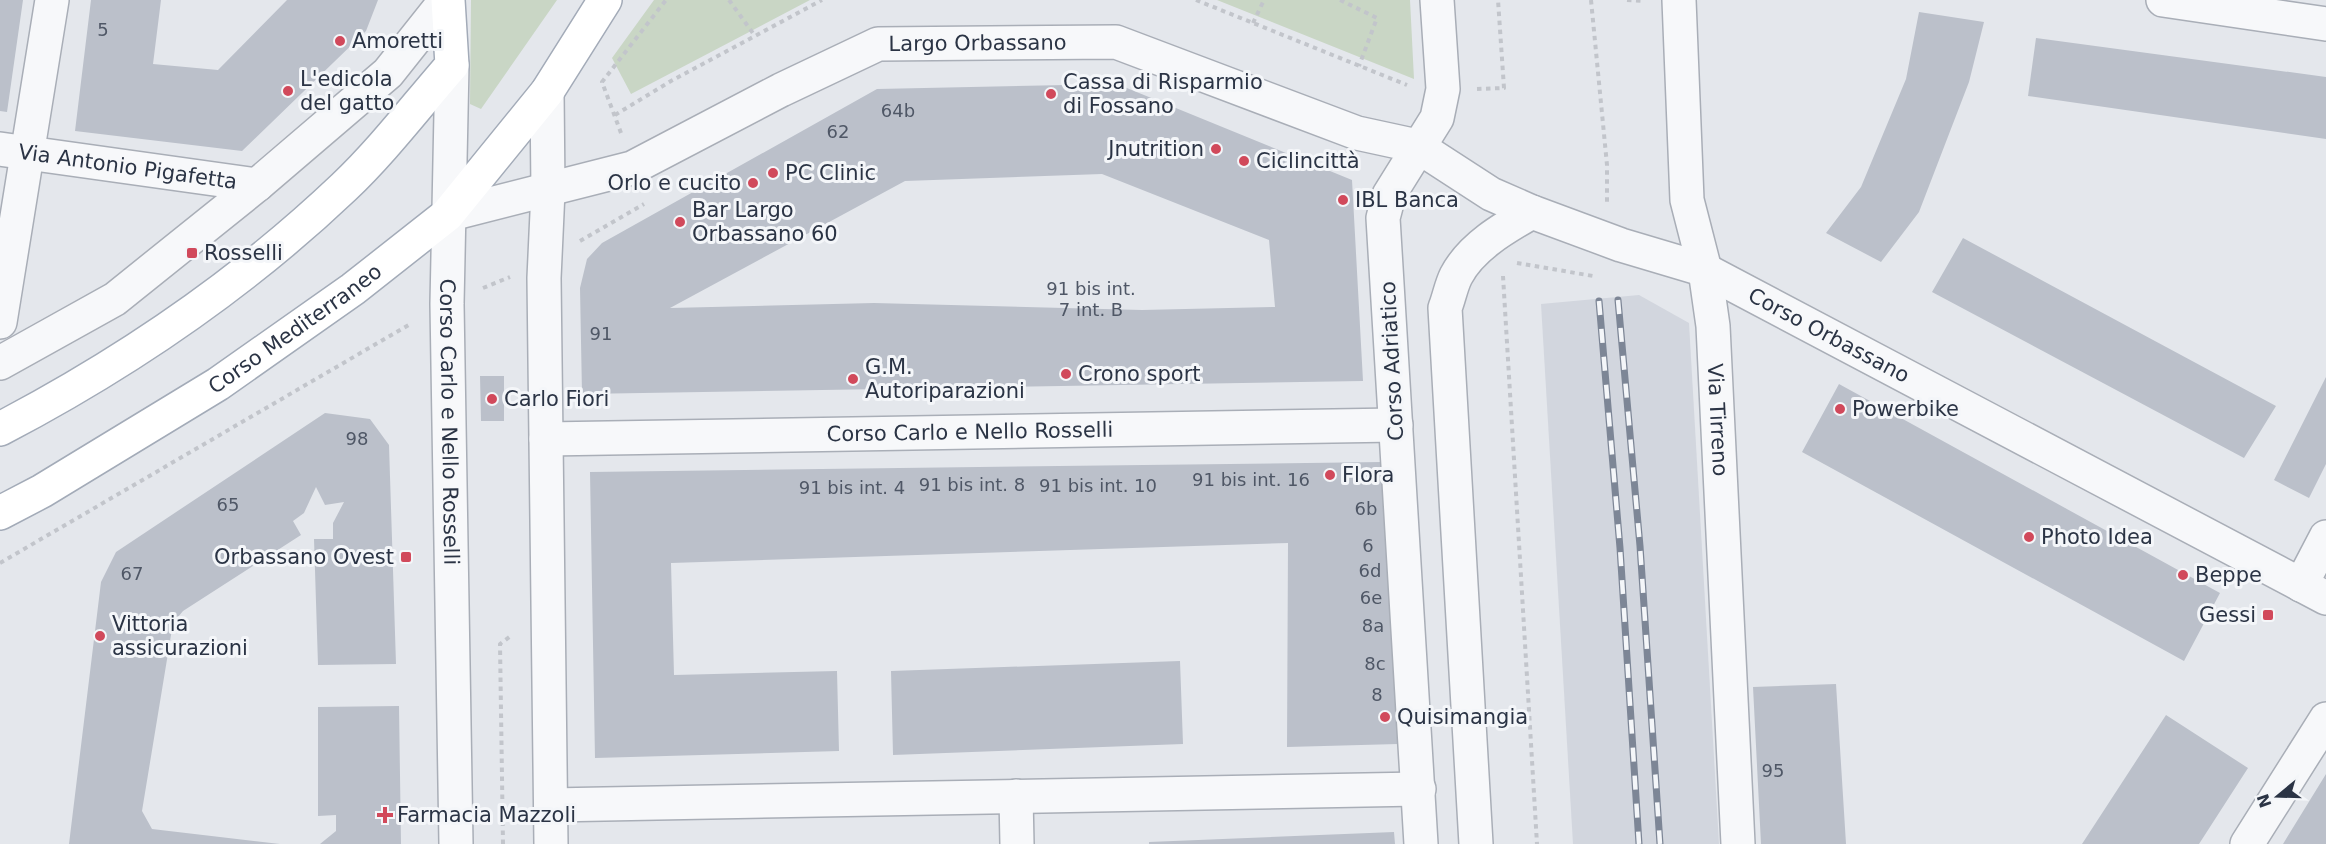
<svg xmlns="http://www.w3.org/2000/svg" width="2326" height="844" font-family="'DejaVu Sans',sans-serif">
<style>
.built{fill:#d2d6de}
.green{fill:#c9d6c5}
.building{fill:#bbc0ca;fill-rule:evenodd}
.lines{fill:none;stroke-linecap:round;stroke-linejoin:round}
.minor-casing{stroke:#a9aeb7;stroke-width:36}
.major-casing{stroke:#a3abb8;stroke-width:36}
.path{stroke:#c2c5cb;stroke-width:4;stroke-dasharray:4.5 4.5;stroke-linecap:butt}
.minor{stroke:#f7f8fa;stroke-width:33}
.major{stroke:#fff;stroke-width:33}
.rail-casing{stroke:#7d8696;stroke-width:7}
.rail{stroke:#f4f6f9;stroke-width:4.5;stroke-dasharray:14;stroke-linecap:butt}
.poi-dot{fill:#d1495b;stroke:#f4f6f9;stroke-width:2}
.labels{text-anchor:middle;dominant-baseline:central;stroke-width:6;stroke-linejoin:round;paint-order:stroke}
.number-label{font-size:18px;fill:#4f5766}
.poi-label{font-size:21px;fill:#2b3445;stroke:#f4f6f9;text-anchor:start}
.street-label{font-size:21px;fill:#2b3445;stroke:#f4f6f9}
</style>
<rect width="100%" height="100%" fill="#e4e7ec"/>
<path class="built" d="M1639,295L1689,323L1719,844H1573L1541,304Z"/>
<path class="green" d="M471,0H557L481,109L470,104Z
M654,0H810L631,94L612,58Z
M1217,0H1410L1414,79Z"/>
<path class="building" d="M0,0H23L7,112L0,111Z
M91,0H161L153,64L218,70L287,0H378L366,31L242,151L75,131Z
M1919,12L1984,22L1969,82L1919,212L1881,262L1826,233L1861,187L1906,79Z
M2036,38L2326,77V139L2028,96Z
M1117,84L1352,180L1363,381L582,394L580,288L587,259L602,243L877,89ZM1102,174L1269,240L1275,307L1142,310L874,303L670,308L905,181Z
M1963,238L2276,406L2244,458L1932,292Z
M480,376H504V421H481Z
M2326,377V464L2309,498L2274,480Z
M1839,384L2220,593L2184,661L1802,452Z
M325,413L370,419L389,445L396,664L318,665L314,539H333V523L344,502L325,505L316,487L304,513L293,521L301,535L183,611L173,623L142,811L152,829L280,844H69L101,582L116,552Z
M1381,462L1398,744L1287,747L1288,543L671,563L674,675L837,671L839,751L595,758L590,472Z
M1180,661L1183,744L893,755L891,671Z
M1836,684L1846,844H1761L1753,687Z
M399,706L401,844H320L336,831V815L318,816V707Z
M2166,715L2248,768L2199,844H2082Z
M2326,774V844H2283Z
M1394,832L1395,844H1149V842Z"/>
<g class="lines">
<defs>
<g id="minor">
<path id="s1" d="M1679,0L1687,200L1705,270L1713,326L1738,844"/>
<path d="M2163,0L2326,24"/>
<path id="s2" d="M452,65L447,304L456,844"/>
<path d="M547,92L548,191L544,278L551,844"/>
<path id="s3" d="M0,149L257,185"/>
<path id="s4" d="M447,215L632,168L781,90L878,44L1116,42L1357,133L1417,146L1491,194L1532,212L1621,245L1705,270L2326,598"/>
<path d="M0,322L52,0"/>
<path d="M0,363L115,299L257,185L388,73L446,0"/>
<path id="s5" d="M546,439L1396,425"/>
<path d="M2301,585L2326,537"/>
<path d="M1016,796L1017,844"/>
<path d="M551,805L1419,789"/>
<path d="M1421,844L1383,218L1389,195L1437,118L1443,89L1437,0"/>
<path d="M1476,844L1445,308C1449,298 1451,286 1456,276C1471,247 1504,228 1532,212"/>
<path d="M2247,844L2326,719"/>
</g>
<g id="major">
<path d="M0,429C126,363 241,285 344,187C383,150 417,105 452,65L448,0"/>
<path id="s6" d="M0,513L42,491L218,384L353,289L447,215L547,92L605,0"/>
</g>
</defs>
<use href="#minor" class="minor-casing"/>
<use href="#major" class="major-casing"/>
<path class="path" d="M729,0L755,36
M1196,0L1407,85
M1340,0L1377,18L1359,66
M1591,0L1607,165V203
M1627,0L1644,1
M1253,23L1264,0
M1477,89L1504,88L1498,0
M615,115L671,81L822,0
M621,133L602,82L666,0
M580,241L644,204
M1517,263L1593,276
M1503,276L1537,844
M483,288L510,277
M0,563L412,323
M503,844L500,644L512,635"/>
<use href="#minor" class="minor"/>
<use href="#major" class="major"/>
<defs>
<path id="rail" d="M1618,300L1640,546L1660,844
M1599,301L1620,548L1639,844"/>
</defs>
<use href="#rail" class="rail-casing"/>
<use href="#rail" class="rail"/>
</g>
<g class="poi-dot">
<circle cx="340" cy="41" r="6"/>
<circle cx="288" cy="91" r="6"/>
<circle cx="1051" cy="94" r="6"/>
<circle cx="1216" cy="149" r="6"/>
<circle cx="1244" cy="161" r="6"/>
<circle cx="773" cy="173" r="6"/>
<circle cx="753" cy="183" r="6"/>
<circle cx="1343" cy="200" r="6"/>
<circle cx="680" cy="222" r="6"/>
<rect x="186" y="247" width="12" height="12" rx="3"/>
<circle cx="1066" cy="374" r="6"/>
<circle cx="853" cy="379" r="6"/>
<circle cx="492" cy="399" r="6"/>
<circle cx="1840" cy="409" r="6"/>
<circle cx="1330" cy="475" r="6"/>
<circle cx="2029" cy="537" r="6"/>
<rect x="400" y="551" width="12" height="12" rx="3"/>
<circle cx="2183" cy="575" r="6"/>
<rect x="2262" y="609" width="12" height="12" rx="3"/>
<circle cx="100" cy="636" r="6"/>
<circle cx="1385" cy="717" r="6"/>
<path d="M382 806h6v6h6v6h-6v6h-6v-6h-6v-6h6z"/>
</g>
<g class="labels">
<g class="number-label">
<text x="103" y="29">5</text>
<text x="898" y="110">64b</text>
<text x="838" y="131">62</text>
<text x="1091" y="288">91 bis int.<tspan x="1091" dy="21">7 int. B</tspan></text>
<text x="601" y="333">91</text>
<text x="357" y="438">98</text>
<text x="1251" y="479">91 bis int. 16</text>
<text x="972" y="484">91 bis int. 8</text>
<text x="1098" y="485">91 bis int. 10</text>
<text x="852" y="487">91 bis int. 4</text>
<text x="228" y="504">65</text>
<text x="1366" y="508">6b</text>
<text x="1368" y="545">6</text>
<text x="1370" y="570">6d</text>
<text x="132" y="573">67</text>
<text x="1371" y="597">6e</text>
<text x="1373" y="625">8a</text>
<text x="1375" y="663">8c</text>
<text x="1377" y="694">8</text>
<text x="1773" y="770">95</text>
</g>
<g class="poi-label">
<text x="352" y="41">Amoretti</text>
<text x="300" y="79">L'edicola<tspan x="300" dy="24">del gatto</tspan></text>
<text x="1063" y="82">Cassa di Risparmio<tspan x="1063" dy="24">di Fossano</tspan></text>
<text x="1204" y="149" text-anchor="end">Jnutrition</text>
<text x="1256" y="161">Ciclincittà</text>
<text x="785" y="173">PC Clinic</text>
<text x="741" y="183" text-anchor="end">Orlo e cucito</text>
<text x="1355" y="200">IBL Banca</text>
<text x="692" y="210">Bar Largo<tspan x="692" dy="24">Orbassano 60</tspan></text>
<text x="204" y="253">Rosselli</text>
<text x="865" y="367">G.M.<tspan x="865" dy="24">Autoriparazioni</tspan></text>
<text x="1078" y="374">Crono sport</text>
<text x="504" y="399">Carlo Fiori</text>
<text x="1852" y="409">Powerbike</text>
<text x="1342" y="475">Flora</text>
<text x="2041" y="537">Photo Idea</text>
<text x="394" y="557" text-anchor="end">Orbassano Ovest</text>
<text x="2195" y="575">Beppe</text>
<text x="2256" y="615" text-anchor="end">Gessi</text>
<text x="112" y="624">Vittoria<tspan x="112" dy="24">assicurazioni</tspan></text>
<text x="1397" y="717">Quisimangia</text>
<text x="397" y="815">Farmacia Mazzoli</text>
</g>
<g class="street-label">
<text stroke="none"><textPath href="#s4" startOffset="566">Largo Orbassano</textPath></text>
<text stroke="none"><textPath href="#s3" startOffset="129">Via Antonio Pigafetta</textPath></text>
<text stroke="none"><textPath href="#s6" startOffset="348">Corso Mediterraneo</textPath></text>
<text stroke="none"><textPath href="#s4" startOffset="1479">Corso Orbassano</textPath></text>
<text transform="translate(1392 361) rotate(-93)">Corso Adriatico</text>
<text stroke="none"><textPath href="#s1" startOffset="423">Via Tirreno</textPath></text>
<text stroke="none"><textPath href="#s2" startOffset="357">Corso Carlo e Nello Rosselli</textPath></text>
<text stroke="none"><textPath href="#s5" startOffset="424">Corso Carlo e Nello Rosselli</textPath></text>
</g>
</g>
<g transform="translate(2278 796) rotate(251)" stroke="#f4f6f9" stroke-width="4.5" paint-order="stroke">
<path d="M0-4.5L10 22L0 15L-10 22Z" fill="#2b3445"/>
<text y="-9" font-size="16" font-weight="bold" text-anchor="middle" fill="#2b3445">N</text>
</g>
</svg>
